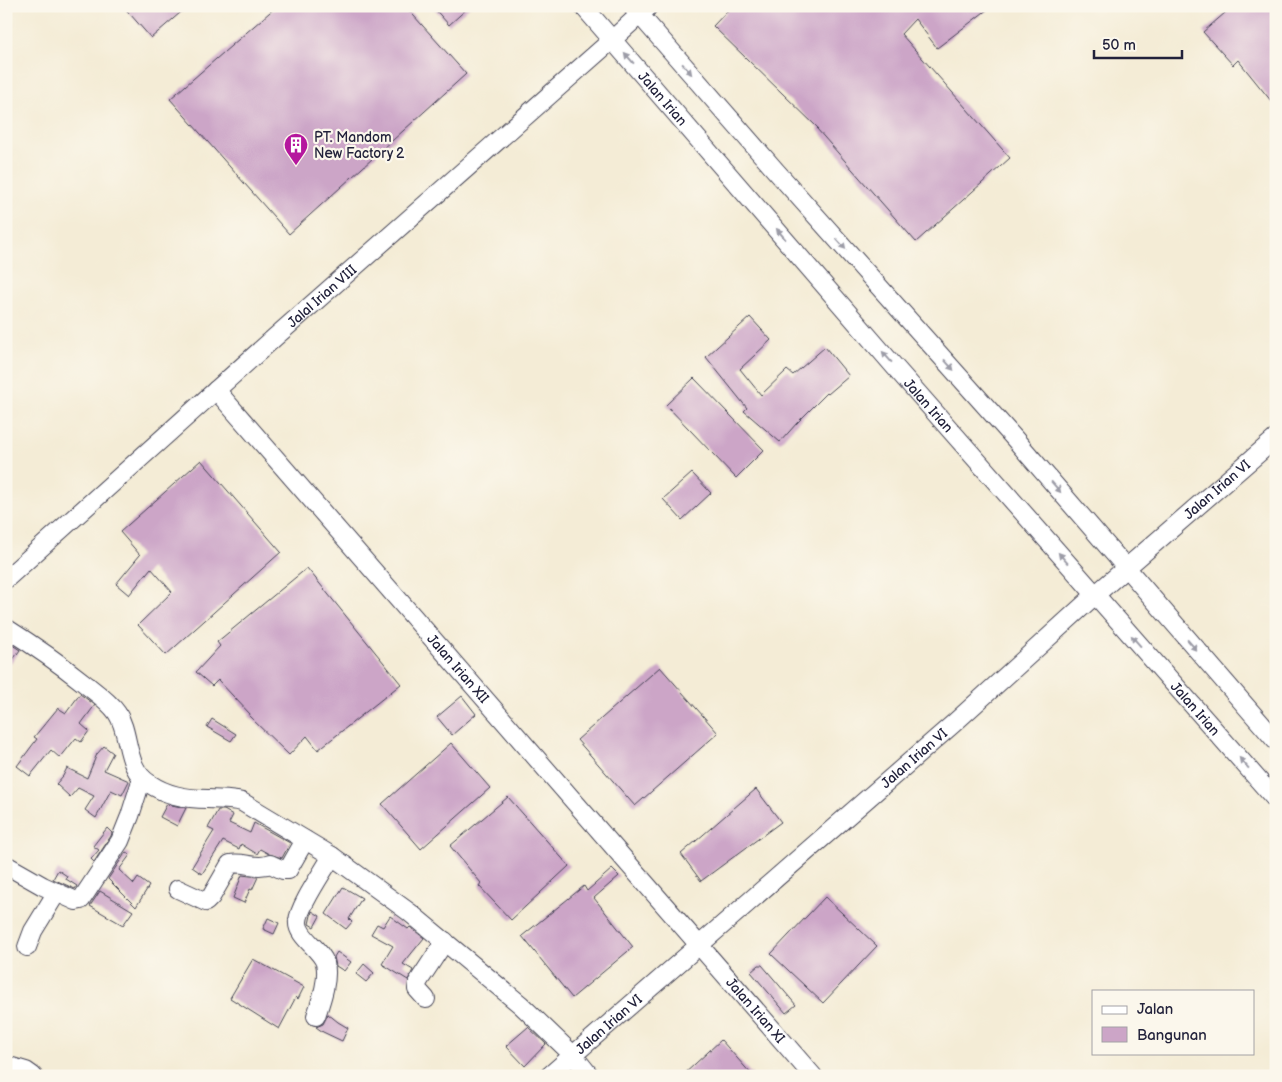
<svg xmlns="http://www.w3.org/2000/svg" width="1282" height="1082" font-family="'Balsamiq Sans',sans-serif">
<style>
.building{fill:#cca5c7}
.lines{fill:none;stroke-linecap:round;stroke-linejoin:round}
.minor-casing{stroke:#424052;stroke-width:20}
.minor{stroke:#fff;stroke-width:18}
.oneway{fill:#9c9ca7}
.labels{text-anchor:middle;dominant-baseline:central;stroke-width:4.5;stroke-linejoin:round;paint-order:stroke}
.street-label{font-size:14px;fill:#22223b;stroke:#fbf7ec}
.poi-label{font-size:14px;fill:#22223b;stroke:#fbf7ec;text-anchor:start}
</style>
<rect width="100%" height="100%" fill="#fbf7ec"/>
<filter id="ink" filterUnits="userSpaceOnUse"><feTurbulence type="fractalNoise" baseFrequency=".02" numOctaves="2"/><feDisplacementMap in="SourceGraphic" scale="10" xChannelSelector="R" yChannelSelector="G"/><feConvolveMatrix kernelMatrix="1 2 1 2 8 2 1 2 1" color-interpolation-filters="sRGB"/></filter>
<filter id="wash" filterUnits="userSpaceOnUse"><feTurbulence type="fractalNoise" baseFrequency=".0096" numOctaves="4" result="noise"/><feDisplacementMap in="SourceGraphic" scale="20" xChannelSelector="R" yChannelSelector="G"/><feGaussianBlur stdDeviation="1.12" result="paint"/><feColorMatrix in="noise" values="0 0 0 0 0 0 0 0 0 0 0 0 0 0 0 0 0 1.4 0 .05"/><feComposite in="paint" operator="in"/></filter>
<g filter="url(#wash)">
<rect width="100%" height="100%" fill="#f4ecd6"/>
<g id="blocks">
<path class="building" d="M123,6H188L151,38Z
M277,6H405L466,74L289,234L170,99Z
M432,6H470L449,25Z
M732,6H992L937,48L915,19L901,34L1010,158L916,242L817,129L818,128L713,26Z
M1233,6H1276V107L1238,60L1233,65L1203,32Z
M750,317L771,340L740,369L761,395L787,370L793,375L825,347L849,376L828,394L827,393L797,423L780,442L744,411L747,408L706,357Z
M694,378L764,450L736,478L666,405Z
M201,460L281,552L166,655L138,625L172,592L151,568L129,595L116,584L140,555L120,532Z
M692,473L711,493L682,520L663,499Z
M307,568L401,684L318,750L307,736L289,755L249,716L250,714L218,680L212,686L196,672L220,646L217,642Z
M6,641L20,650L6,669Z
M660,667L718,733L635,806L577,740Z
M80,694L95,705L81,724L89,731L81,742L76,738L60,758L51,750L30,776L17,766L37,739L34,737L58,708L66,713Z
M462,696L476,714L452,735L437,717Z
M212,719L236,734L231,741L207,727Z
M451,743L490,788L421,849L382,804Z
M104,746L113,753L104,770L129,781L122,795L111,790L96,818L85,810L94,796L78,788L70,797L56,784L63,776L67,768L87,778L97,754Z
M756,789L781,822L701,881L681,854Z
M508,797L569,866L511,920L479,886L481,883L450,846Z
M167,804L186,808L177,826L160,817Z
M218,810H224L233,815L229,823L250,833L254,823L290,843L282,858L269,854L260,849L257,854L241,844L239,849L223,841L202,874L192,867L214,831L208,828Z
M107,828L112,833L111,836L94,862L91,859L99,850L93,846Z
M126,852L130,855L119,870L134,884L138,878L149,886L136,907L108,879Z
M612,869L619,876L594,898L633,947L572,998L522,936L584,886L587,891Z
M58,870L67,876L66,879L77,886L75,889L53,879Z
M242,875L258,877L252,890L250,889L244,903L233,898Z
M343,887L362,898L349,919L352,922L346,929L326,914Z
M100,891L133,911L123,925L90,906Z
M825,897L877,946L823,1003L771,954Z
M312,911L320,916L314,927L309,924Z
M390,916L408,929L410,927L424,938L403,964L413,970L408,980L382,964L393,946L371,934L377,924L383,927Z
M268,918L279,923L274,934L263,929Z
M337,952L351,962L344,971L336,966L334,957Z
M253,959L304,987L298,999L296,997L279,1029L230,998Z
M364,964L374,973L366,982L356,974Z
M759,965H762L796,1005L786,1013L751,972Z
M328,1014L338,1022L348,1028L342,1041L323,1032L316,1027L323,1024Z
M528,1027L546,1044L525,1066L506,1046Z
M721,1040L753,1076H682Z"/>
</g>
</g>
<g filter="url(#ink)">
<use href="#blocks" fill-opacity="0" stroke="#424052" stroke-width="1"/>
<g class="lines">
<defs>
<g id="minor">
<path id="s1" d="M583,6L894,366L1276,800"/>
<path d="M632,6L775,170L1014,438L1276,741"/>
<path id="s2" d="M216,390L813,1076"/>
<path id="s3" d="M6,579L274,338L613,39L648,7"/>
<path d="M6,628C33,645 59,663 84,683C95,692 109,701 117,713C131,734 124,768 150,784C166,795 189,799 208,799C220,800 230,799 242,802L332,856L409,912L521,1005L573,1055L590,1076"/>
<path d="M6,865L43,886L76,901L81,900L120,841L130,816L142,778"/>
<path d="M178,889L206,902L211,897L230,864C244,861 257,870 270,864L283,870H288L305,840"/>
<path d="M27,947L33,931L57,892"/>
<path d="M426,999L417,989L418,982L445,941"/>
<path d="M316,1016C321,1001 329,979 325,963C321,949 296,936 298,921C299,906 323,872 332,856"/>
<path d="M6,1065L26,1071L33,1076"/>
<path id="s4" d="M549,1076L953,724L1095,595L1276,438"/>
</g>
</defs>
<use href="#minor" class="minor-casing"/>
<use href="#minor" class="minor"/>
</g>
<defs><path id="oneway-solid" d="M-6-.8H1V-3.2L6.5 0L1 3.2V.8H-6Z" transform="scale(1.25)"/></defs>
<g class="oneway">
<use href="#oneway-solid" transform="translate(629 58) rotate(-131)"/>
<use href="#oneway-solid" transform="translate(687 69) rotate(49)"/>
<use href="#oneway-solid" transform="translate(781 234) rotate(-130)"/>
<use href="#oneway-solid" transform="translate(841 244) rotate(48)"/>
<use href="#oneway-solid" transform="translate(887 357) rotate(-131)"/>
<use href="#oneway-solid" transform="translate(949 365) rotate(48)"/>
<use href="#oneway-solid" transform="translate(1056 487) rotate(49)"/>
<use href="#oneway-solid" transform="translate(1063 558) rotate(-131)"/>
<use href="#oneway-solid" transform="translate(1136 641) rotate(-131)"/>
<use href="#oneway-solid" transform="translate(1192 645) rotate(49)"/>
<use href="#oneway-solid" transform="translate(1244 763) rotate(-131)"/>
</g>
</g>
<defs>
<symbol id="building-pin" viewBox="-11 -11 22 30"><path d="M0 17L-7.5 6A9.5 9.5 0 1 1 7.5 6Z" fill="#b5179e" stroke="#fbf7ec"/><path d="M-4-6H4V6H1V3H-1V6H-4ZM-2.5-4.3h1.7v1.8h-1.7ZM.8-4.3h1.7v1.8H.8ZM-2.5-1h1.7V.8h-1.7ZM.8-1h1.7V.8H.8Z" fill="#fff"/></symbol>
</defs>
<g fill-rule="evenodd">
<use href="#building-pin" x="282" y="131" width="28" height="38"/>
</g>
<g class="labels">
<g class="street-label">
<text stroke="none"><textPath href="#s1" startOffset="122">Jalan Irian</textPath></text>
<text stroke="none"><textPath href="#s3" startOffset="424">Jalal Irian VIII</textPath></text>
<text stroke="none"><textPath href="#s1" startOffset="528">Jalan Irian</textPath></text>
<text stroke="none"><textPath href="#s4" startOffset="889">Jalan Irian VI</textPath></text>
<text stroke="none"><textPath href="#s2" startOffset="369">Jalan Irian XII</textPath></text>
<text stroke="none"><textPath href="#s1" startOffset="932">Jalan Irian</textPath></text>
<text stroke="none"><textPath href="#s4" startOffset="484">Jalan Irian VI</textPath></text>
<text stroke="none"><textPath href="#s2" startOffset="822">Jalan Irian XI</textPath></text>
<text stroke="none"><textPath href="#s4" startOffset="79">Jalan Irian VI</textPath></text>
</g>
<g class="poi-label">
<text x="314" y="137">PT. Mandom<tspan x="314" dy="16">New Factory 2</tspan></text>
</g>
</g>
<rect width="1282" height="1082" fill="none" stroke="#fbf7ec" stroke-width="25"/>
<rect x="1092" y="990" width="162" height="65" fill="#fbf7ec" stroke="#a4a2a5"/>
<rect x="1102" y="1006" width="25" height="8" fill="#ffffff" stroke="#a4a2a5"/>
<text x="1137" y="1014" font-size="15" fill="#22223b">Jalan</text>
<rect x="1102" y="1027" width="25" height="15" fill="#cca5c7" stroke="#a4a2a5"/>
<text x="1137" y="1040" font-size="15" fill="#22223b">Bangunan</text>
<path d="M1094 50v8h88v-8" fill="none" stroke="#22223b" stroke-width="2.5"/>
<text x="1102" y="50" font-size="15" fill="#22223b" stroke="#fbf7ec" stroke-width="4" paint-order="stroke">50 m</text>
</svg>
